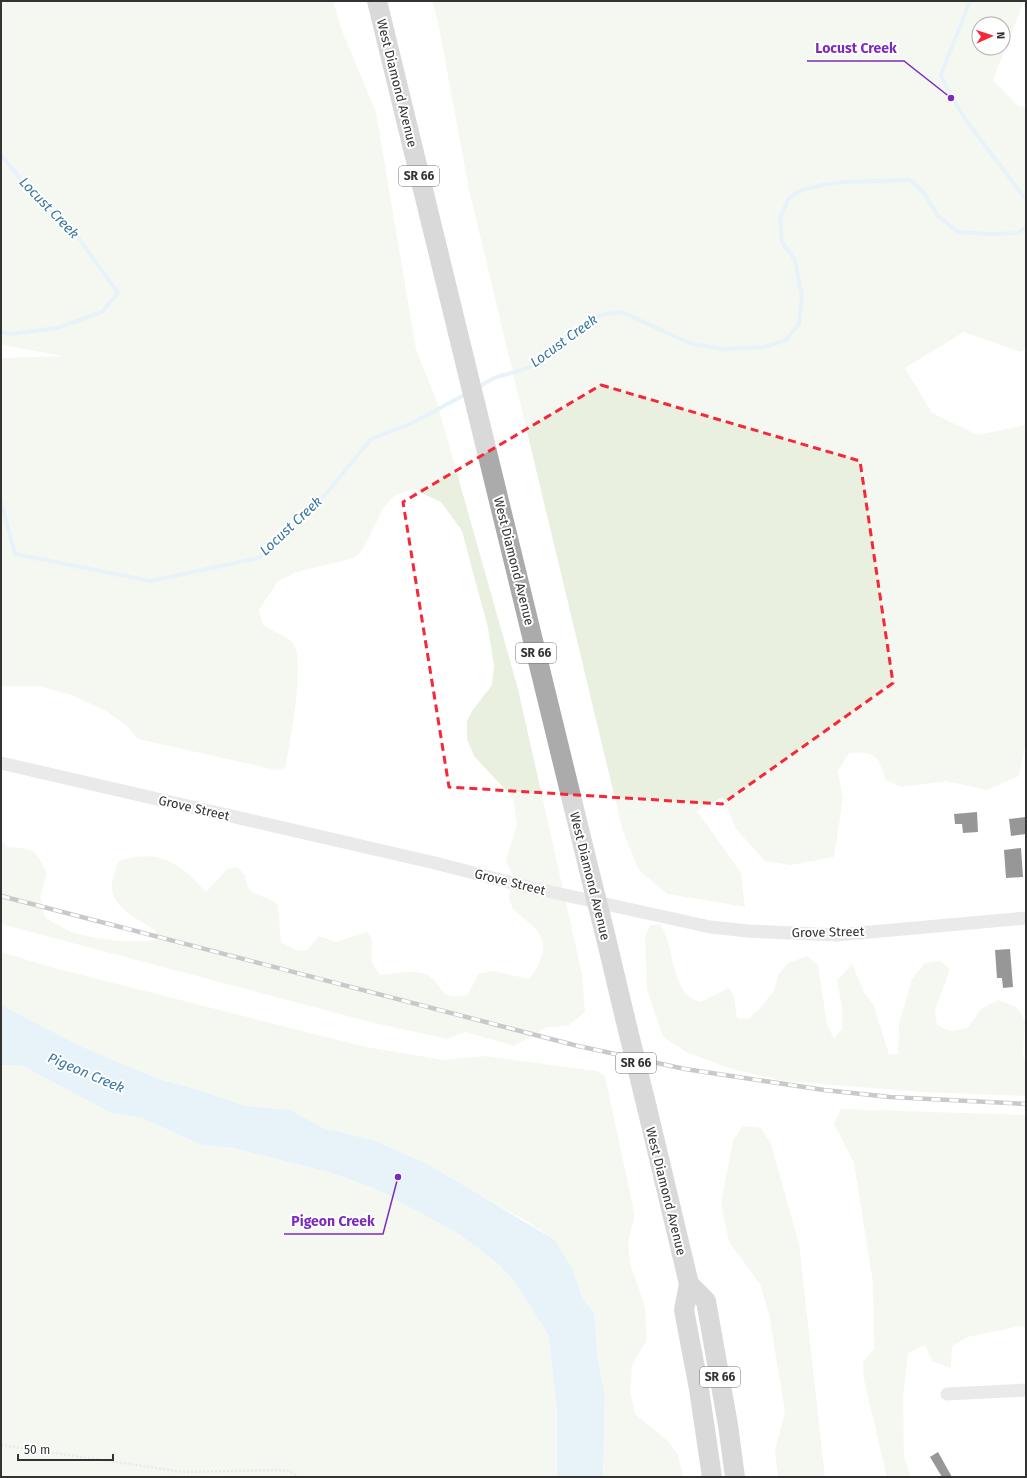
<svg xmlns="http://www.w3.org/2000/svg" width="1027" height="1478" font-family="'Fira Sans',sans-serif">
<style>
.green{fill:#e9f0e0;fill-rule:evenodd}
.water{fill:#cbe2f1}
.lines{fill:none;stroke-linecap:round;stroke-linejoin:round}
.stream{stroke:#cbe2f1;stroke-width:4}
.building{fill:#1a1a1a}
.path{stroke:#d0d0d0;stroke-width:2.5;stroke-dasharray:2 2;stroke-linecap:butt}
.street{stroke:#d0d0d0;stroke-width:13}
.primary{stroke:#ababab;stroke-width:20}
.rail-casing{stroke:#888;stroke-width:4.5}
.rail{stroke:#fff;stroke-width:3;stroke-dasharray:9;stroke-linecap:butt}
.primary-bridge{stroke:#ababab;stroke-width:20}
.marked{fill:none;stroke:#f62837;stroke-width:3;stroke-dasharray:8 5;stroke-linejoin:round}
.labels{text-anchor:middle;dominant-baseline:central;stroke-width:4;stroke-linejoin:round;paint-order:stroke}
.shield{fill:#fff;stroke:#707070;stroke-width:1}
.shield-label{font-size:12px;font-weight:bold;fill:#333}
.street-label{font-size:13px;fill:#333;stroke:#fff}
.water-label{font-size:14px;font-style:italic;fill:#37769f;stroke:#fff}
.leader{fill:none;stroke:#7b2cbf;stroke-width:1.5}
.callout-dot{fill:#7b2cbf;stroke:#fff;stroke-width:1.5}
.callout-label{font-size:14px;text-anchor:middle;font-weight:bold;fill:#7b2cbf;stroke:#fff;stroke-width:4;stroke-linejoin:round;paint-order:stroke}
</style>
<rect width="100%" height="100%" fill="#fff"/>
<path class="green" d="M1,1H333L342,31L376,112L416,349L436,399L518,689L582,974L585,1012L568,1026L547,1027L514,1046L465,1032L447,1039L370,1022L1,924V840L7,847C35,849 34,848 47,873L40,897L45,918C54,922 63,928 72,932C92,939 138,945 157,939L155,930C137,918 109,907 112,882C113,875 116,867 119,861C158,848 180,862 206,892L227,869L237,867L245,875C249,902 261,890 278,905L281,942L298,951L307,950L319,936L336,942L367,932L372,939V963L380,975C394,974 414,968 427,975C447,987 436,1001 468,995L478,974L493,971L529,979L538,966L543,952V942L537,930L513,909L509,899L513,876L506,861L517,824L513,798L474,756L467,739V721L472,711L492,685L494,666L488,628L462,531L441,502L413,489L395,495L384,507L363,549L354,558L297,572L278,581L259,610L263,625C269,629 290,638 294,644C305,663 290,744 285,768L276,770L138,739L126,725L106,711L72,695L38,686H1V358L63,356L1,345Z
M432,1H1024L993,80L1018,106L1026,107V349L1021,352L964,332L905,368L932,413L978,435L1026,425V741L1019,776L987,790L946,781L902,787L886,780C878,756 875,751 849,753L838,771L843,799L834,857L791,865L765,861L736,829L723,797L697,811L741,873L745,907L667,894L639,870L623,832L469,190L438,22ZM979,24H1003V48H979Z
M660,924C674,946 670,974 687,995C689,998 696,1000 700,1002L729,988L734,996L737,1018L748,1019L758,1010L774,991L778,975L788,963L807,956L818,965L827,1024L834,1039L842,1028V1008L837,980L852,964L865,994L873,1004L889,1054H898L899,1024L912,979L925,963L940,961L950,969L935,1010L937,1025L950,1031L967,1028L982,1008L999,1000L1016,1007L1025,1020L1023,1055L1026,1061V1096L923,1092L784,1081L732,1069L688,1053L663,1037L647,989L645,937L650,925Z
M1,952L54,968L366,1047L444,1060L483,1056L597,1071L605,1076L635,1216L628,1241L630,1263L645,1307L647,1340L632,1365L630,1392L635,1414L667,1440L678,1455L683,1477H603L605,1395L598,1362L594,1313L583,1299L572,1268L555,1240L523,1219L372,1140L323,1128L290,1110L245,1106L196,1089L158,1079L80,1046L1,1005Z
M1,1065L23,1066L111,1113L142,1118L202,1145L233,1148L332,1173L376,1189L459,1234L500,1264L514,1281L549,1336L557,1411V1477H1Z
M841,1109L1026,1115V1327L1020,1326L968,1337L952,1346L951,1368L932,1361L925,1345L908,1353L903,1398L904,1458L911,1477H887L864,1380L863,1362L874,1349L873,1283L854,1163L834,1124Z
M743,1126L761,1128L771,1144L799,1244L825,1477H778L775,1450L785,1412L769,1314L760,1284L729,1242L721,1203L733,1140Z"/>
<path class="water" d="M1,1005L80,1046L158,1079L196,1089L245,1106L290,1110L323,1128L372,1140L429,1165L555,1240L572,1268L583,1299L594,1313L598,1362L605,1395L603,1477H557V1411L549,1336L514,1281L500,1265L459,1234L376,1189L332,1173L233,1148L202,1145L142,1118L111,1113L23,1066L1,1065Z"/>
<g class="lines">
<path class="stream" d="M970,1L941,75C961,122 997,158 1026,200
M1,155L33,194L73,230L118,293L102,312L57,328L10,334L1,332
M477,388L494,378L531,367L576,331L600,315L622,312L691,344L725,349L765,347L786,340L799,324L802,296L795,260L782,242L780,218L789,198L800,191L822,185L843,182L910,180L924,193L938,216L958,232L990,234L1018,233L1026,227
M1,502L15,554L150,581L259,558L320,501L371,439L412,423L466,394"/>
</g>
<path class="building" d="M977,812L978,832L963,833L962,824H955L954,814Z
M1025,817L1026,834L1011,836L1009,819Z
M1021,848L1023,877L1006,878L1004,850Z
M1010,949L1013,987L1003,988L1002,978H997L995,950Z
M938,1452L952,1477H942L930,1457Z"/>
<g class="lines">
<path class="path" d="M1,1445L183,1472L279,1470L288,1471L300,1477"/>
<path class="street" d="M1,763L435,863L524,886L710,927L748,931L837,935L1026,918
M947,1394L1026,1390"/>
<path class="primary" d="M377,1L589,870
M606,938L625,1018
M647,1108L689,1284L684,1310L699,1389L712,1477
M689,1284L706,1301L728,1425L735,1477"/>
<defs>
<path id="rail" d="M1,896L578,1046L685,1069L824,1090L890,1097L1026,1104"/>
</defs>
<use href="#rail" class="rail-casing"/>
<use href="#rail" class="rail"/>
<path class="primary-bridge" d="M589,870L606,938
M625,1018L647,1108"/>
</g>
<path d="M0 0H1027V1478H0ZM601,385L860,461L893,683L722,804L449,787L403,502Z" fill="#fff" fill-opacity=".55" fill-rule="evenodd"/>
<path class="marked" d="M601,385L860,461L893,683L722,804L449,787L403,502Z"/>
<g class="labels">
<g class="shield">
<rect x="399" y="166" width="40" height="20" rx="3"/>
<rect x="516" y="643" width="40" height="20" rx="3"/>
<rect x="616" y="1053" width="40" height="20" rx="3"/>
<rect x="700" y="1367" width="40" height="20" rx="3"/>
</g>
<g class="shield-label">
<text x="419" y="176">SR 66</text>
<text x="536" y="653">SR 66</text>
<text x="636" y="1063">SR 66</text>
<text x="720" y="1377">SR 66</text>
</g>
<g class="street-label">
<text transform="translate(397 83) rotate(76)">West Diamond Avenue</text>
<text transform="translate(514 561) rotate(76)">West Diamond Avenue</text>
<text transform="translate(194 808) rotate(13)">Grove Street</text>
<text transform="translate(590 876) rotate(76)">West Diamond Avenue</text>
<text transform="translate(510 882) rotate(14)">Grove Street</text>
<text transform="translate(828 932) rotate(-1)">Grove Street</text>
<text transform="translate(666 1191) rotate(76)">West Diamond Avenue</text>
</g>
<g class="water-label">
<text transform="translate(49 208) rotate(46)">Locust Creek</text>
<text transform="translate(564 341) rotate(-36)">Locust Creek</text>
<text transform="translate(291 526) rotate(-43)">Locust Creek</text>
<text transform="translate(86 1073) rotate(23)">Pigeon Creek</text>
</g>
</g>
<path class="leader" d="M951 98L904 61H807M398 1177L383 1234H284"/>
<g class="callout-dot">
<circle cx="951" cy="98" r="4"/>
<circle cx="398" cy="1177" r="4"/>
</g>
<g class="callout-label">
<text x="856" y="53">Locust Creek</text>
<text x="333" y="1226">Pigeon Creek</text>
</g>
<rect width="1027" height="1478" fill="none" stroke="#333333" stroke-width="4"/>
<g transform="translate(991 36) rotate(87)"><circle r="19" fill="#ffffff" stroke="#adadad"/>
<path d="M0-3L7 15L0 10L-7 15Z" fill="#f62837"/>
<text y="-6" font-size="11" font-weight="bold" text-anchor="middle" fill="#333333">N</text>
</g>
<path d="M18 1454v6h95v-6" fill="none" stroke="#333333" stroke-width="2"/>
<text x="24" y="1454" font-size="12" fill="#333333" stroke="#ffffff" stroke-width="3" paint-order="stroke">50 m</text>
</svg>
